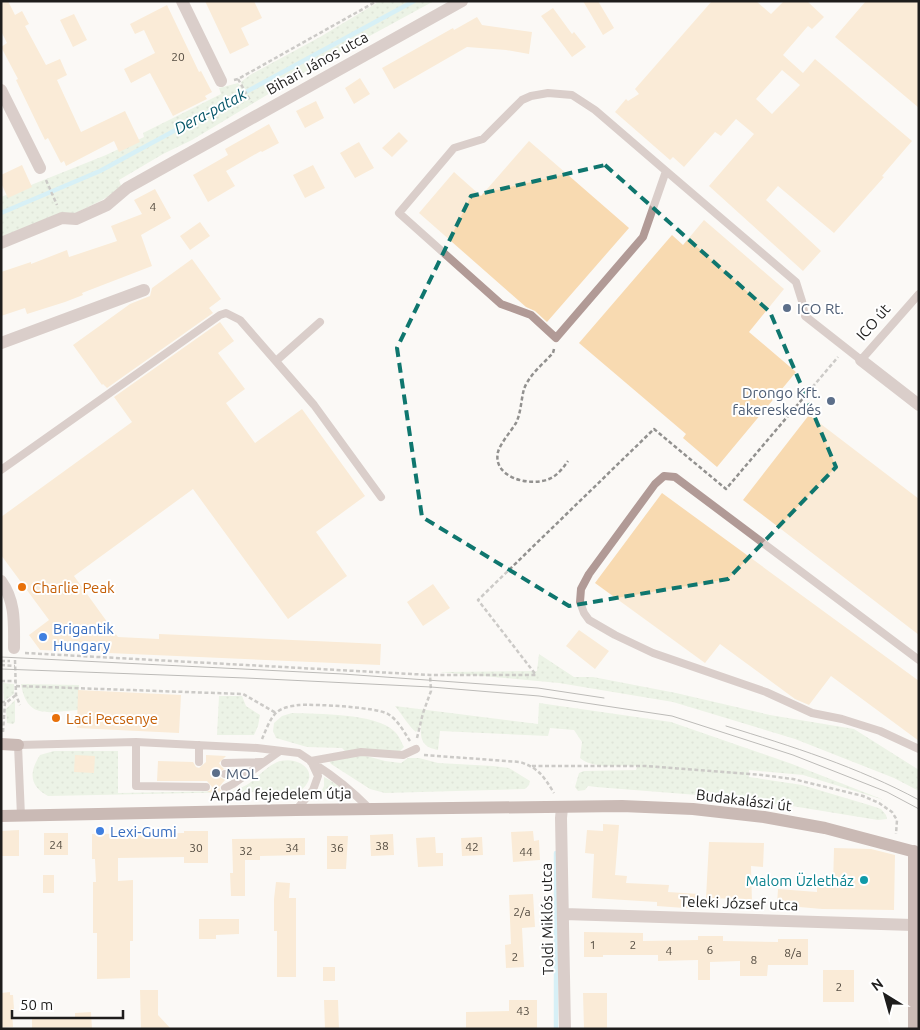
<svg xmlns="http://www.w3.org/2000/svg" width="920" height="1030" font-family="Ubuntu,sans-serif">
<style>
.grass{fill:url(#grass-dots)}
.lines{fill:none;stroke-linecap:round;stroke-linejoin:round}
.stream{stroke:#abe4f7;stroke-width:4.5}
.building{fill:#f8dab1;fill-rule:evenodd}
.path{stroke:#92918f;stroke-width:2.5;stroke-dasharray:4 2.5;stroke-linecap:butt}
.lane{stroke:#b19a96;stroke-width:8}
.street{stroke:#b19a96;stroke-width:12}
.secondary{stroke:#8e6d67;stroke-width:12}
.tram{stroke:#706f6d;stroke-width:1}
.marked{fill:none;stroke:#0f766e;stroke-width:4;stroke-dasharray:10 6;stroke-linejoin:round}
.service-dot{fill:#5c6f8a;stroke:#fff;stroke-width:2}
.food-dot{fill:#e8710a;stroke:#fff;stroke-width:2}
.shop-dot{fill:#3f7fe0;stroke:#fff;stroke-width:2}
.culture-dot{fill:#0f9aa8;stroke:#fff;stroke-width:2}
.labels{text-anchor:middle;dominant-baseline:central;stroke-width:4;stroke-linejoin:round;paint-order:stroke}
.number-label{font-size:12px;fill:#544c41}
.street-label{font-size:15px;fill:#1e1d1c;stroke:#fff}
.service-label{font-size:15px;fill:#4e5e75;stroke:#fff;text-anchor:start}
.food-label{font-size:15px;fill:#c56008;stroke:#fff;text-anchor:start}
.shop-label{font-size:15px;fill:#366cbe;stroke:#fff;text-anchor:start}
.culture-label{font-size:15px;fill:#0d838f;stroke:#fff;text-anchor:end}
.water-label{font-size:16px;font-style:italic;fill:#055568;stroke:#fff}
</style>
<defs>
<pattern id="grass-dots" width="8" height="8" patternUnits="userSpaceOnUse" patternTransform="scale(1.25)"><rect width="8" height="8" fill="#daebd2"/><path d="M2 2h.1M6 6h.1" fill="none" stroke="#bbc9b4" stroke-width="1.8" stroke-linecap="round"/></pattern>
</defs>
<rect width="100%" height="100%" fill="#fbf9f6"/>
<path class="grass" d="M380,1H434L320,63L192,140L163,154L119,180L122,188C85,213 43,225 1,240V197L106,155L144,137L143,133L221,94L219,88L238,83L243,89L241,82L250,75L320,37Z
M539,654L574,677H593L676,693L770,715L854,729L919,770V791L894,778L795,739L673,702L559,683L439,672L537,671Z
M3,683L14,684V694L4,701Z
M21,684L79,685L78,710C48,712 27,720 21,684Z
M219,696H242L246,706L260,715L258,726L254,735H217Z
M15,700V722L13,724L7,723L6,709Z
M539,703L671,722L792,764L884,800L803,775L749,770V777L802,785L869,805L881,809L886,815L887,819L878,820L792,806L710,796L596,787L588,786L585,790L578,791L575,787L579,773L584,771L636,770L637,766C620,764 594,770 580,758L582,742L574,730L550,728L548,736L440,731L438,750C423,747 420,741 421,725L416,732C410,728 401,713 395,706L538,724Z
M292,713C318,714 375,713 394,731C399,735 401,742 404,747L399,752H346L342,748L307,747L276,738L273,731L274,723L282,716Z
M54,751H118V793L233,791C239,788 246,786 251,782C260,775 268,765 280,761C301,756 322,774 300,791L48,796C29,786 29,772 40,755Z
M363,755L385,761L401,763L408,758H419L438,763L493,766L509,768L530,781L529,785L525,789L385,793L370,789L331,764L329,761Z
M324,777L350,792H321L324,786Z"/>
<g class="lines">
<path class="stream" d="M1,213L100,171L414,1
M556,853V1029"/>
</g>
<path class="building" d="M1,1H8L15,15L22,11L29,24L25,26L46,65L60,59L67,75L57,80L81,132L125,111L140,142L119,152L114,141L66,166L64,161L61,163L48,138L45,140L16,80L18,79L1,47L7,43L1,31Z
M205,1H254L262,18L241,28L249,45L230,54Z
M583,1H598L614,28L603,35Z
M712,1H756L771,14L784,1H807L824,17L812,29L808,26L783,55L803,73L815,59L912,141L882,176L884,177L834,233L778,186L766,200L821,251L803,271L709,186L754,134L736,119L721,136L715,132L684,167L673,157L670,160L615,112L626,99L628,101L639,94L635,89ZM782,70L800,85L772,114L756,99Z
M866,1H919V108L835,37Z
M167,5L199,72L201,71L212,92L205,96L207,99L173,116L150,73L131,83L124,69L155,53L144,30L135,34L130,24Z
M553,8L572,34L574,32L586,47L572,57L541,16Z
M74,14L87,40L73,47L60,20Z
M477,17L482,25L532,32L529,54L506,50L467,47L394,89L382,68L453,28L454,30Z
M360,78L370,94L354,104L345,88Z
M316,101L324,118L305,128L296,111Z
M269,124L279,143L262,152L261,151L226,171L235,186L208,202L193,175L228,155L225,149Z
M399,132L408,141L392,157L382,148Z
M529,141L629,228L547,322L535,311L526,307L419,213L454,172L481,196Z
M359,142L374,168L355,178L340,153Z
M22,165L32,187L8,198L1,183V175Z
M313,165L325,188L305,198L293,175Z
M155,189L171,218L141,235L152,266L82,293L83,295L65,302L27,314L25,308L1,316V272L31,262V264L67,250L69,257L117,241L111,226L142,214L134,200Z
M704,220L784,289L749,332L796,372L717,467L683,438L686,434L579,343L672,235L683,245Z
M200,222L210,236L190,250L180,236Z
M192,259L221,299L209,308L213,313L107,388L103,384L102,385L73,345L130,304L150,296L152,288Z
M220,322L234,341L218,353L245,389L226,403L255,443L302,409L365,496L316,532L347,576L288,619L193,489L74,576L118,637L159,639V634L381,644L380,665L40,650L29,635L49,620L1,555V517L132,422L114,397Z
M809,415L919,499V635L743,500Z
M662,493L919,681V741L831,676L809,705L795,699L720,644L705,663L595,583Z
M433,584L450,608L423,626L407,602Z
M579,630L609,651L595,669L566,646Z
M78,690L181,695L179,733L77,728Z
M75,755L95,756L94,773L74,772Z
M206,755L226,756L219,763L221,766L224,769L219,773L220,777L225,780L219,787L222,793L207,792L211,790L212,787L207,781H157L158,761L193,762L196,767L199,768L206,762Z
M603,824L619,825L615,875L627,876L626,883L669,885L668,892L699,894L698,909L657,906V902L592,898L594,854L585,853L587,830L603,831Z
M19,830V856H1V831Z
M184,831H208V863H184V857L118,858V881L133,880V941H130V978L97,979V933H93V882H96L95,859H92V834L184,833Z
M533,831L534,841L539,840L540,860L513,862L511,832Z
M44,833H68V855H44Z
M393,834L394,855L371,856L370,835Z
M327,836H348L346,869H327Z
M435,837L436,853H443V866L418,867L416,838Z
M482,837L483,855L462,856L461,838Z
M305,838V855L260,856V860H245V896H231L230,873H233L232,839Z
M709,842L764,843L763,867L751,866L752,903H740V899L706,898Z
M834,848L871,849L895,855L894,910L822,909L777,905L778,889L817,892V885H833Z
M43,875H54V893H43Z
M276,882L290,883L289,898H296V977H277V931H274V899Z
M533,894L535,927L522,928L524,967L506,968L505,945L511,944L509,895Z
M199,919H239V934L216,935V939H199Z
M584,932L643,933V941L698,940V936H723V941L778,942V939H808V965H768L767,976H740V961L710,962V980H698V960L658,961V955H603V957H584Z
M323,967H335V981H323Z
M823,970H854V1002H823Z
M140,990H158V1015L171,1029H141Z
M10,992V995H13L14,1009H12L13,1027L2,1028L1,993Z
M583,993H607V1029H584Z
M324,1000H338L339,1029H325Z
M509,1000H537V1029H466V1012L509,1011Z
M91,1012L92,1029H32V1018L75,1017V1013Z"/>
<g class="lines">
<path class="path" d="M238,79L251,102
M234,80L238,79L377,1
M46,180L57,205
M554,349L553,353C543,364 529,375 524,389C521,400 521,413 516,423C511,431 500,444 498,452C492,478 531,487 549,479C557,476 563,468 568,461
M25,653L430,675H536L478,600L654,429L726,489L838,357
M15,660L16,695L20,705
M1,661H10
M1,665L15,666
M1,681H16
M16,686L243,694L276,713
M1,702H7L16,695
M3,732L5,702
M417,738L423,713L431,691L430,675
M262,739C266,730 270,718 277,712C283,707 292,706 299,705C315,704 376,707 388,714C398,720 404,732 410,741
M424,755L520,762C539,768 544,777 554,793
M532,766H646L762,775L793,779L863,796L879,803L892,812L897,820L896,834"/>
<path class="lane" d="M666,171L595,110L572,95L548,93L531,96L522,100L483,139L454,148L399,213L501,304L531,315L556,338L643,237L666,171L796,282L802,301L805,316L861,360L919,294
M276,361L320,322
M1,470L220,315L226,313L240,320L314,405L381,497
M919,660L675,477L664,476L655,484L589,574L581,589L580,602L584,613L589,620L615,635L653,653L766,692L812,713L842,719L880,731L919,749
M136,742V786L206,787
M311,761L361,752L403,755L416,749
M199,762V745
M311,762C333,775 352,791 370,809
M225,763L262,762
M225,774L246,775
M225,788L233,784L280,751
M21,816L18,745L136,742L257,748L299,753L311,761L318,776L313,790L296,810"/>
<path class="street" d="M182,1L221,81
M1,90L40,168
M1,243L62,218L76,219L107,205L127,188L462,1
M1,343L144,290
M861,360L919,405
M1,581C16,602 14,624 14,648
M562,808L561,818L565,1029
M564,914L913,925"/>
<path class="secondary" d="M1,744L18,745
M1,816L296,810L622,806L693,809L764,817L825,828L919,853
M914,851V1029"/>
<path class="tram" d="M1,657L343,674L538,688L604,698
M1,669L246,678L431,687L539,696L672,716L793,755L887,792L919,809
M726,726C791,746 858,767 919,800"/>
</g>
<path d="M0 0H920V1030H0ZM605,165L770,312L836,467L728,579L569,606L422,517L397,348L471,196Z" fill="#fbf9f6" fill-opacity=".55" fill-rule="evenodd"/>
<path class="marked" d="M605,165L770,312L836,467L728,579L569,606L422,517L397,348L471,196Z"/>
<g class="service-dot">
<circle cx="787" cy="308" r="5"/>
<circle cx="831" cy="401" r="5"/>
<circle cx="216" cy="773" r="5"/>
</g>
<g class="food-dot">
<circle cx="22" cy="587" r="5"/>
<circle cx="56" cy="718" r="5"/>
</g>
<g class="shop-dot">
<circle cx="43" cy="637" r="5"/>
<circle cx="100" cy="831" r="5"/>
</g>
<circle class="culture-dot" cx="864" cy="880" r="5"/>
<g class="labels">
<g class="number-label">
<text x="178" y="56">20</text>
<text x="153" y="206">4</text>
<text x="56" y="844">24</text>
<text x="382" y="845">38</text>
<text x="472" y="846">42</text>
<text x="196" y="847">30</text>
<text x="292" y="847">34</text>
<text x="337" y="847">36</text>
<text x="246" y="850">32</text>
<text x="526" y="851">44</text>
<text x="522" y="911">2/a</text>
<text x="593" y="944">1</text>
<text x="633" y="944">2</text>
<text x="710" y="949">6</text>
<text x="669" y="950">4</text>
<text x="793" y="952">8/a</text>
<text x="515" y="956">2</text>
<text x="754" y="959">8</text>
<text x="839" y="986">2</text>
<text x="523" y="1010">43</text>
</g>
<g class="street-label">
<text transform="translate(317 63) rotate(-29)">Bihari János utca</text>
<text transform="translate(873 322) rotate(-49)">ICO út</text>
<text transform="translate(281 794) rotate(-1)">Árpád fejedelem útja</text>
<text transform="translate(744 800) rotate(7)">Budakalászi út</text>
<text transform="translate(739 903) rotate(2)">Teleki József utca</text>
<text transform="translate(547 919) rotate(-91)">Toldi Miklós utca</text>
</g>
<g class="service-label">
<text x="797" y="308">ICO Rt.</text>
<text x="821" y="392" text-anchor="end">Drongo Kft.<tspan x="821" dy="17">fakereskedés</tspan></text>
<text x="226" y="773">MOL</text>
</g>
<g class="food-label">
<text x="32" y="587">Charlie Peak</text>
<text x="66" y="718">Laci Pecsenye</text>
</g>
<g class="shop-label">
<text x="53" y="628">Brigantik<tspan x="53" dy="17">Hungary</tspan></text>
<text x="110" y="831">Lexi-Gumi</text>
</g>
<g class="culture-label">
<text x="854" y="880">Malom Üzletház</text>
</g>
<g class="water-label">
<text transform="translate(210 111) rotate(-28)">Dera-patak</text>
</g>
</g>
<rect width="920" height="1030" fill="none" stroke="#1e1d1c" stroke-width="5"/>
<g transform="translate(885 995) rotate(323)" stroke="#ffffff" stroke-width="4" paint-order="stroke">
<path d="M0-4L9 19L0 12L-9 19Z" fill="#1e1d1c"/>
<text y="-8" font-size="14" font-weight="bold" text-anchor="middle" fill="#1e1d1c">N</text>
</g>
<path d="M12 1010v8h111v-8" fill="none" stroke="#1e1d1c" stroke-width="2.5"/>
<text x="20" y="1010" font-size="15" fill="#1e1d1c" stroke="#ffffff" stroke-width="4" paint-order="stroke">50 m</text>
</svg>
